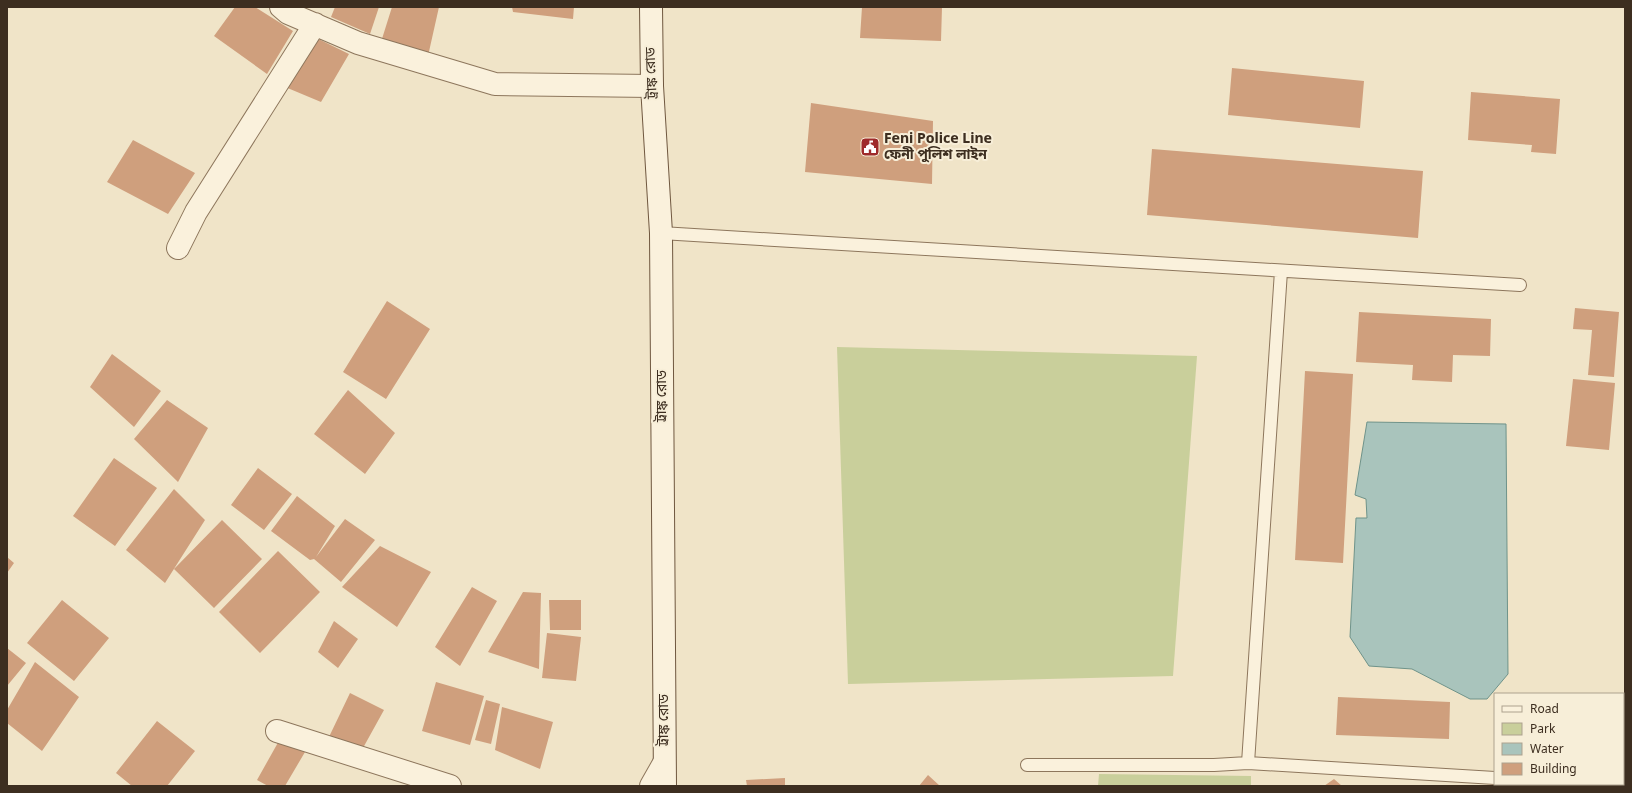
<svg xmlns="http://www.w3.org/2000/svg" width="1632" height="793" font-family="Georgia,'Noto Sans Bengali',serif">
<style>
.green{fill:#c9cf9b}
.water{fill:#a9c4bc;stroke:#6f938a}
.building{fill:#cf9f7d}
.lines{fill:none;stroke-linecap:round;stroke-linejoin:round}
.service-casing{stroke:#8d765c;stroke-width:14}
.minor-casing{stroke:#8d765c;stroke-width:24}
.secondary-casing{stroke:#6f573f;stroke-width:24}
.service{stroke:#faf1dc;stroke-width:12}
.minor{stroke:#faf1dc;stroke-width:22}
.secondary{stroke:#faf1dc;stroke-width:22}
.labels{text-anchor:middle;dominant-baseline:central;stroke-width:4;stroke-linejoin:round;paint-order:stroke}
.street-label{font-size:14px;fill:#3d2e20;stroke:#f7eed8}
.poi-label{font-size:14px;font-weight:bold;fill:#3d2e20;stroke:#f7eed8;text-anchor:start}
</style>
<rect width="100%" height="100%" fill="#f0e4c8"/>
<path class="green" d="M837,347L1197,356L1173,676L848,684Z
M1099,774L1251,776V786H1098Z"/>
<path class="water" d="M1367,422L1506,424L1508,674L1487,699H1470L1412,669L1369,666L1350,637L1356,518H1367L1366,499L1355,495Z"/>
<path class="building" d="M235,7H255L293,31L267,74L214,36Z
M335,7H379L370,34L331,17Z
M392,7H439L428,56L381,42Z
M512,7H574L573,19L513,12Z
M862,7H942L941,41L860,38Z
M300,30L349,54L321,102L278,84Z
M1232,68L1364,81L1360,128L1228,115Z
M1471,92L1560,99L1556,154L1531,152L1532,145L1468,140Z
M811,103L933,121L932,184L805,172Z
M133,140L195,173L168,214L107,182Z
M1152,149L1423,171L1418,238L1147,215Z
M387,301L430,329L386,399L343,372Z
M1575,308L1619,312L1614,377L1588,375L1592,330L1573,329Z
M1359,312L1491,319L1490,356L1453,355L1452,382L1412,380L1413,365L1356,362Z
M112,354L161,391L134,427L90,387Z
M1305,371L1353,374L1343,563L1295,560Z
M1573,379L1615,383L1609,450L1566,446Z
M348,390L395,433L365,474L314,434Z
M167,400L208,428L178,482L134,439Z
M114,458L157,488L115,546L73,516Z
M258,468L292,494L264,530L231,505Z
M174,489L205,520L165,583L126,550Z
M297,496L335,526L316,557L345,519L375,540L341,582L314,559L310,560L271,531Z
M222,520L262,559L214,608L174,569Z
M380,546L431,572L397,627L342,587Z
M278,551L320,592L260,653L219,612Z
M7,557L14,563L7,573Z
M472,587L497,601L460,666L435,647Z
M523,592L541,593L539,669L488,652Z
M62,600L109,638L74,681L27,643Z
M549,600H581V630H550Z
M334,621L358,639L338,668L318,652Z
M547,633L581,637L576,681L542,678Z
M7,648L26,663L7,686Z
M35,662L79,697L42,751L7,723V710Z
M436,682L484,696L470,745L422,731Z
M350,693L384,710L358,757L328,739Z
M1338,697L1450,702L1449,739L1336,735Z
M486,700L500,704L491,744L475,740Z
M502,707L553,722L540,769L495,750Z
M157,721L195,751L167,786H132L116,773Z
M280,739L305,752L285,786H268L257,780Z
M928,775L940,786H919Z
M785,778V786H747L746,780Z
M1334,779L1342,786H1324Z"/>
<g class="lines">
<defs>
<path id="service" d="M661,233L1520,285
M1248,763L1495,778
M1027,765H1214L1248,763L1281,271"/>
<path id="minor" d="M281,7L288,13L358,43L495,84L652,86
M178,248L196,212L315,24
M277,731L450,786
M651,786L664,763"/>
<path id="secondary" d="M651,7L652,86L661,233L665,786"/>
</defs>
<use href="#service" class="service-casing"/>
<use href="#minor" class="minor-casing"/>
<use href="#secondary" class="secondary-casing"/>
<use href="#service" class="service"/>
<use href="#minor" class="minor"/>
<use href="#secondary" class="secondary"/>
</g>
<defs>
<symbol id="civic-square" viewBox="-11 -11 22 22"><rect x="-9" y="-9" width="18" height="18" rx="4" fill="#9e2a2b" stroke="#f7eed8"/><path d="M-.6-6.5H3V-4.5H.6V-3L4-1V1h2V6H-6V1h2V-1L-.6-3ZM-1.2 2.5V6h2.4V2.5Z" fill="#fff"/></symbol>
</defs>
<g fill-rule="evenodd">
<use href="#civic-square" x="859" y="136" width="22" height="22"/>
</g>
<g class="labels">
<g class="street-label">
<text transform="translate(652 73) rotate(-92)">ট্রাঙ্ক রোড</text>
<text transform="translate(662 396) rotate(-90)">ট্রাঙ্ক রোড</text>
<text transform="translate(664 720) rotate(-90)">ট্রাঙ্ক রোড</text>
</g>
<g class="poi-label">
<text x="884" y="139">Feni Police Line<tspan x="884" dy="16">ফেনী পুলিশ লাইন</tspan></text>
</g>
</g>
<rect width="1632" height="793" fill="none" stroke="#3d2e20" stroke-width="16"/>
<rect x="1494" y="693" width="130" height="92" fill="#f7eed8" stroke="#ada18e"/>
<rect x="1502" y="706" width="20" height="6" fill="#faf1dc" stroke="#ada18e"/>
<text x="1530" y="713" font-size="12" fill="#3d2e20">Road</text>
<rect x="1502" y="723" width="20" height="12" fill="#c9cf9b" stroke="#ada18e"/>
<text x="1530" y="733" font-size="12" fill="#3d2e20">Park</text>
<rect x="1502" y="743" width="20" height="12" fill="#a9c4bc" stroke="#ada18e"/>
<text x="1530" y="753" font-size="12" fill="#3d2e20">Water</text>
<rect x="1502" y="763" width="20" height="12" fill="#cf9f7d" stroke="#ada18e"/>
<text x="1530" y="773" font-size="12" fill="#3d2e20">Building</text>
</svg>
